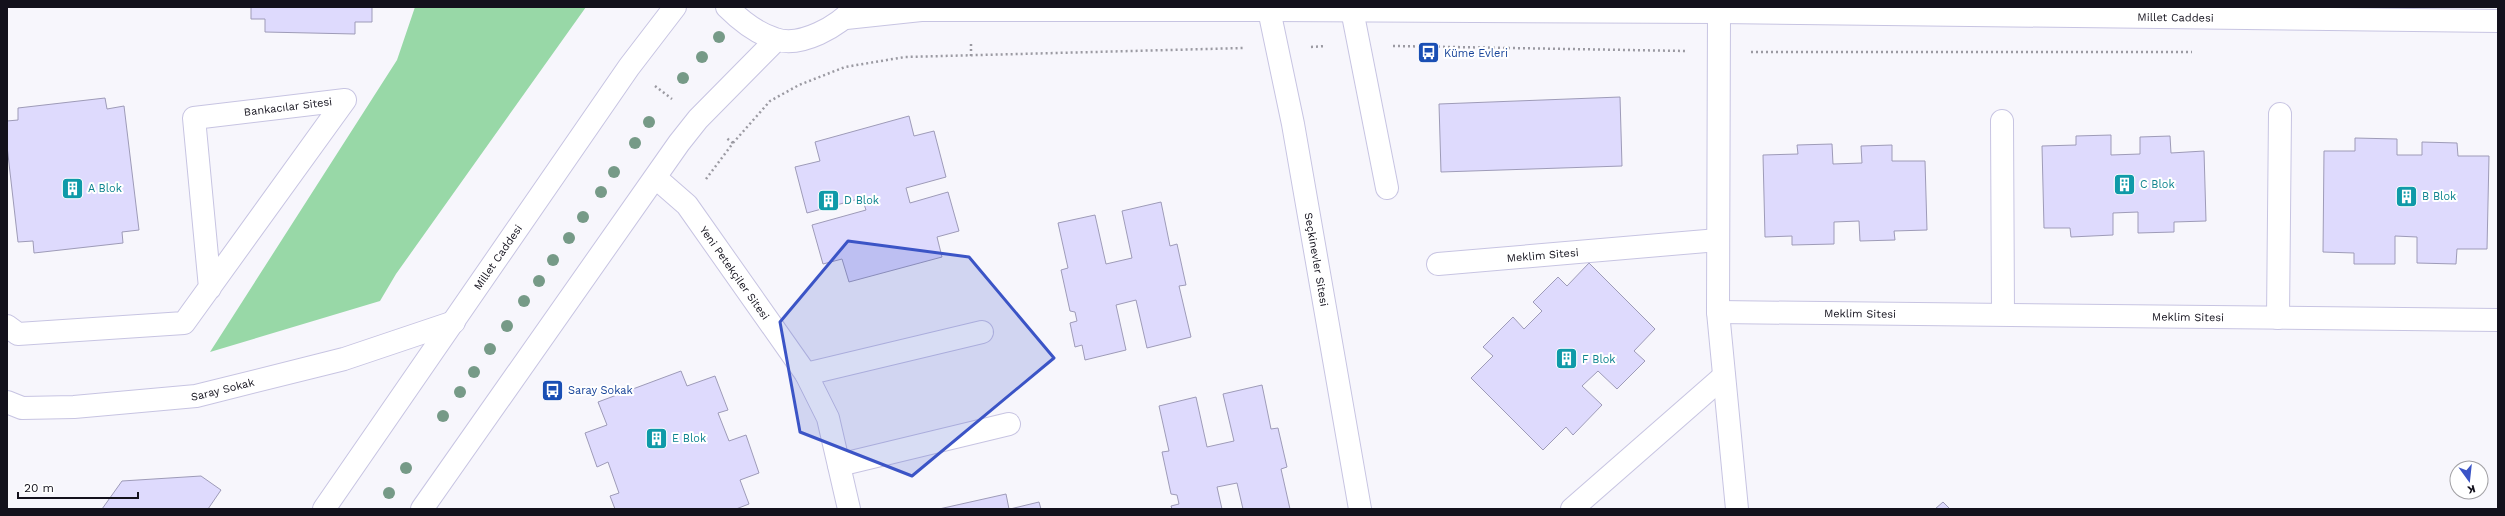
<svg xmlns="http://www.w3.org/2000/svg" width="2505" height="516" font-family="'Work Sans',sans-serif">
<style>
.green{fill:#98d8a7}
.building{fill:#dedafd;stroke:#9e9bb8}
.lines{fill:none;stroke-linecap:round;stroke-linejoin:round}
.minor-casing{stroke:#c7c4e2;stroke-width:24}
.major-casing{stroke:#c7c4e2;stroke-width:24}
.path{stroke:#9b9aa2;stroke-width:2.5;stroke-dasharray:2 3;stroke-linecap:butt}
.minor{stroke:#fff;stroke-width:22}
.major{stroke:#fff;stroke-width:22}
.tree{fill:#769a87}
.marked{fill:#3b54c6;fill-opacity:0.2;stroke:#3b54c6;stroke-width:3;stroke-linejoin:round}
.labels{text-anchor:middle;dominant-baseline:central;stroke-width:4;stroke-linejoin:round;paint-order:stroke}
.street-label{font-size:11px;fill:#13111c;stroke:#fff}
.transit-label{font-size:11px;fill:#164399;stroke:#fff;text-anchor:start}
.culture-label{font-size:11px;fill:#0d838f;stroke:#fff;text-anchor:start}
</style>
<rect width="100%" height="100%" fill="#f7f6fc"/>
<path class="green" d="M415,7H586L396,274L380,301L210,352L397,60Z"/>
<path class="building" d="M251,7H372V22H355V34L265,32V19H251Z
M1620,97L1622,166L1441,172L1439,104Z
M105,98L107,109L124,106L139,230L122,232L123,243L34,253L33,241L18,242L7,146V121L18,120V108Z
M909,116L914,136L934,131L946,177L906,188L910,203L948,192L959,231L937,237L942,257L849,282L842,259L823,264L812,225L866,210L862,198L807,213L795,167L820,161L815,142Z
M2111,135V155L2140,154V137L2170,136L2171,153L2204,151L2206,221L2174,222V232L2138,233V212L2113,213V235L2071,237L2070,228H2044L2042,146L2076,145V136Z
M2355,138L2397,139V155H2422V142L2457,143L2458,156H2489L2487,249H2457L2456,264L2417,263V237L2395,236V264H2354V253L2323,252L2324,151H2355Z
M1832,144L1833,164L1862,163L1861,146L1892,145V161H1925L1927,230L1894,231L1895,240L1860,241L1859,221L1834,222V244L1792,245V236L1765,237L1763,155L1798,154L1797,145Z
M1161,202L1170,246L1177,244L1186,285L1179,286L1191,337L1147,348L1136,300L1116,305L1126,350L1085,360L1082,345L1075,347L1070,323L1077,321L1075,312L1070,311L1061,270L1068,268L1058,223L1095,215L1106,264L1132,258L1122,211Z
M1589,263L1655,329L1634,351L1645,361L1617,389L1598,371L1582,386L1602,405L1573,435L1566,427L1543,450L1471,378L1493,356L1483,347L1513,317L1524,329L1542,311L1533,302L1558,277L1567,286Z
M681,371L687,386L715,376L728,410L718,413L729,441L746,435L759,473L740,480L749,504L736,509H615L610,496L619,493L608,462L597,467L585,433L607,425L598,402Z
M1262,385L1271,429L1278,428L1287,467L1281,469L1290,509H1243L1237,483L1217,487L1222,509H1172L1171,506L1179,504L1177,495L1171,494L1162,452L1169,451L1159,406L1196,397L1207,447L1234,441L1223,394Z
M201,476L221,490L208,509H102L122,481Z
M1006,494L1009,509H939Z
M1039,502L1041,509H1010Z
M1943,502L1950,509H1935Z"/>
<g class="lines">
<defs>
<g id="minor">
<path id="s1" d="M1269,10L1293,124L1360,509"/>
<path d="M1352,10L1387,188"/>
<path d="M1719,12L1718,312L1737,509"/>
<path d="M2002,121L2003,314"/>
<path id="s2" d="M656,178L687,205L806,374L828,418L849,509"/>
<path id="s3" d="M1438,264L1718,240"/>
<path id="s4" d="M1718,312L2498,320"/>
<path d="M2278,318L2280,114"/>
<path d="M7,326L18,334L184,323L345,100L194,118L210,288"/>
<path d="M806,374L982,332"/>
<path id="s5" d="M7,402L22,408L74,407L196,396L344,359L454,322"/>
<path d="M839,465L1009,424"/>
<path d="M1572,509L1724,376"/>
</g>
<g id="major">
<path d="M727,7C741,21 756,33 775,39C801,48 839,26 855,7"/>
<path id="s6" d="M846,18L921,10H1269L1719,12L2498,21"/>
<path id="s7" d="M324,509L629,67L675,7"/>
<path d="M422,509L679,143L698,119L776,40"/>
</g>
</defs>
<use href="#minor" class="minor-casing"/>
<use href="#major" class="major-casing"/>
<path class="path" d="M1393,46L1686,51
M1311,47L1326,46
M1751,52H2192
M971,56V43
M655,86L672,99
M733,143L770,101L799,85L845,67L905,57L1244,48
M706,179L733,143L725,137"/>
<use href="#minor" class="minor"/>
<use href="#major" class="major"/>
</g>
<g class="tree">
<circle cx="719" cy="37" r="6"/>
<circle cx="702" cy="57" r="6"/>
<circle cx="683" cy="78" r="6"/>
<circle cx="649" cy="122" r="6"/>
<circle cx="635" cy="143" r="6"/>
<circle cx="614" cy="172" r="6"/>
<circle cx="601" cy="192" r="6"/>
<circle cx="583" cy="217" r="6"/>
<circle cx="569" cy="238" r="6"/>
<circle cx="553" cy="260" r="6"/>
<circle cx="539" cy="281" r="6"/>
<circle cx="524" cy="301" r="6"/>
<circle cx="507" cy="326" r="6"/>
<circle cx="490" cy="349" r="6"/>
<circle cx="474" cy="372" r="6"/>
<circle cx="460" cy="392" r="6"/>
<circle cx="443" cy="416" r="6"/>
<circle cx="406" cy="468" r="6"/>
<circle cx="389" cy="493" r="6"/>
</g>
<path class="marked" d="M848,241L969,257L1054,358L912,476L800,432L780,322Z"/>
<defs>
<symbol id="bus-square" viewBox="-11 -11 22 22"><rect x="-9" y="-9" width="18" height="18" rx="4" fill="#1a4fb4" stroke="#fff"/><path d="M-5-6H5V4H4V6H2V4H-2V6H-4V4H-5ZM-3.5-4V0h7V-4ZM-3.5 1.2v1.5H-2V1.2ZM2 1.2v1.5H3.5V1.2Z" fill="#fff"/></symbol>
<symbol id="building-square" viewBox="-11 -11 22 22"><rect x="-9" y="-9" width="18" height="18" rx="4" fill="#0f9aa8" stroke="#fff"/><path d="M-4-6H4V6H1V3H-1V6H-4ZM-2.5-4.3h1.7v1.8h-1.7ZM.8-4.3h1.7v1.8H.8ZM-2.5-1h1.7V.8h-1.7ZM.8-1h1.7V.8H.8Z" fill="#fff"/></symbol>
</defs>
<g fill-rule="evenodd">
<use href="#bus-square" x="1416" y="40" width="25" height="25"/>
<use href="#building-square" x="2112" y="172" width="25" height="25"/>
<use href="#building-square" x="60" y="176" width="25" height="25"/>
<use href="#building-square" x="2394" y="184" width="25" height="25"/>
<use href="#building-square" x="816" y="188" width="25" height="25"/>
<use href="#building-square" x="1554" y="346" width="25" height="25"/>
<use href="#bus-square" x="540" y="378" width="25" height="25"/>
<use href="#building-square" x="644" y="426" width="25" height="25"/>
</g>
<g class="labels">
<g class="street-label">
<text stroke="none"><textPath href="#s6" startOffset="1330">Millet Caddesi</textPath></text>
<text transform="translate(288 107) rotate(-7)">Bankacılar Sitesi</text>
<text stroke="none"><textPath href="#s3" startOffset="105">Meklim Sitesi</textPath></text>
<text stroke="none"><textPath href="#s7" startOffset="306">Millet Caddesi</textPath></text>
<text stroke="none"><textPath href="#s1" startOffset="254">Seçkinevler Sitesi</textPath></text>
<text stroke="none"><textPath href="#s2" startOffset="124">Yeni Petekçiler Sitesi</textPath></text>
<text stroke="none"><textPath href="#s4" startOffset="142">Meklim Sitesi</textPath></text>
<text stroke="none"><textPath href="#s4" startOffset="470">Meklim Sitesi</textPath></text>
<text stroke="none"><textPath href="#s5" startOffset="218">Saray Sokak</textPath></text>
</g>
<g class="transit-label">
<text x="1444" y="53">Küme Evleri</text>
<text x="568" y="390">Saray Sokak</text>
</g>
<g class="culture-label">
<text x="2140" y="184">C Blok</text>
<text x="88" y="188">A Blok</text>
<text x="2422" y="196">B Blok</text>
<text x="844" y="200">D Blok</text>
<text x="1582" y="359">F Blok</text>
<text x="672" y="438">E Blok</text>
</g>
</g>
<rect width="2505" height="516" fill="none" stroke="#13111c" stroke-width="16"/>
<g transform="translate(2469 480) rotate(165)"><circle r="19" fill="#ffffff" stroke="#a1a0a4"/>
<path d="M0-3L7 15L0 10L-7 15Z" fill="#3b54c6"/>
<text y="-6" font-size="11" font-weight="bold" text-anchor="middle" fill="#13111c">K</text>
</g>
<path d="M18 492v6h120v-6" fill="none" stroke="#13111c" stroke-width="2"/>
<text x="24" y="492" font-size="12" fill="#13111c" stroke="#ffffff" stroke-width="3" paint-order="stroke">20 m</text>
</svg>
